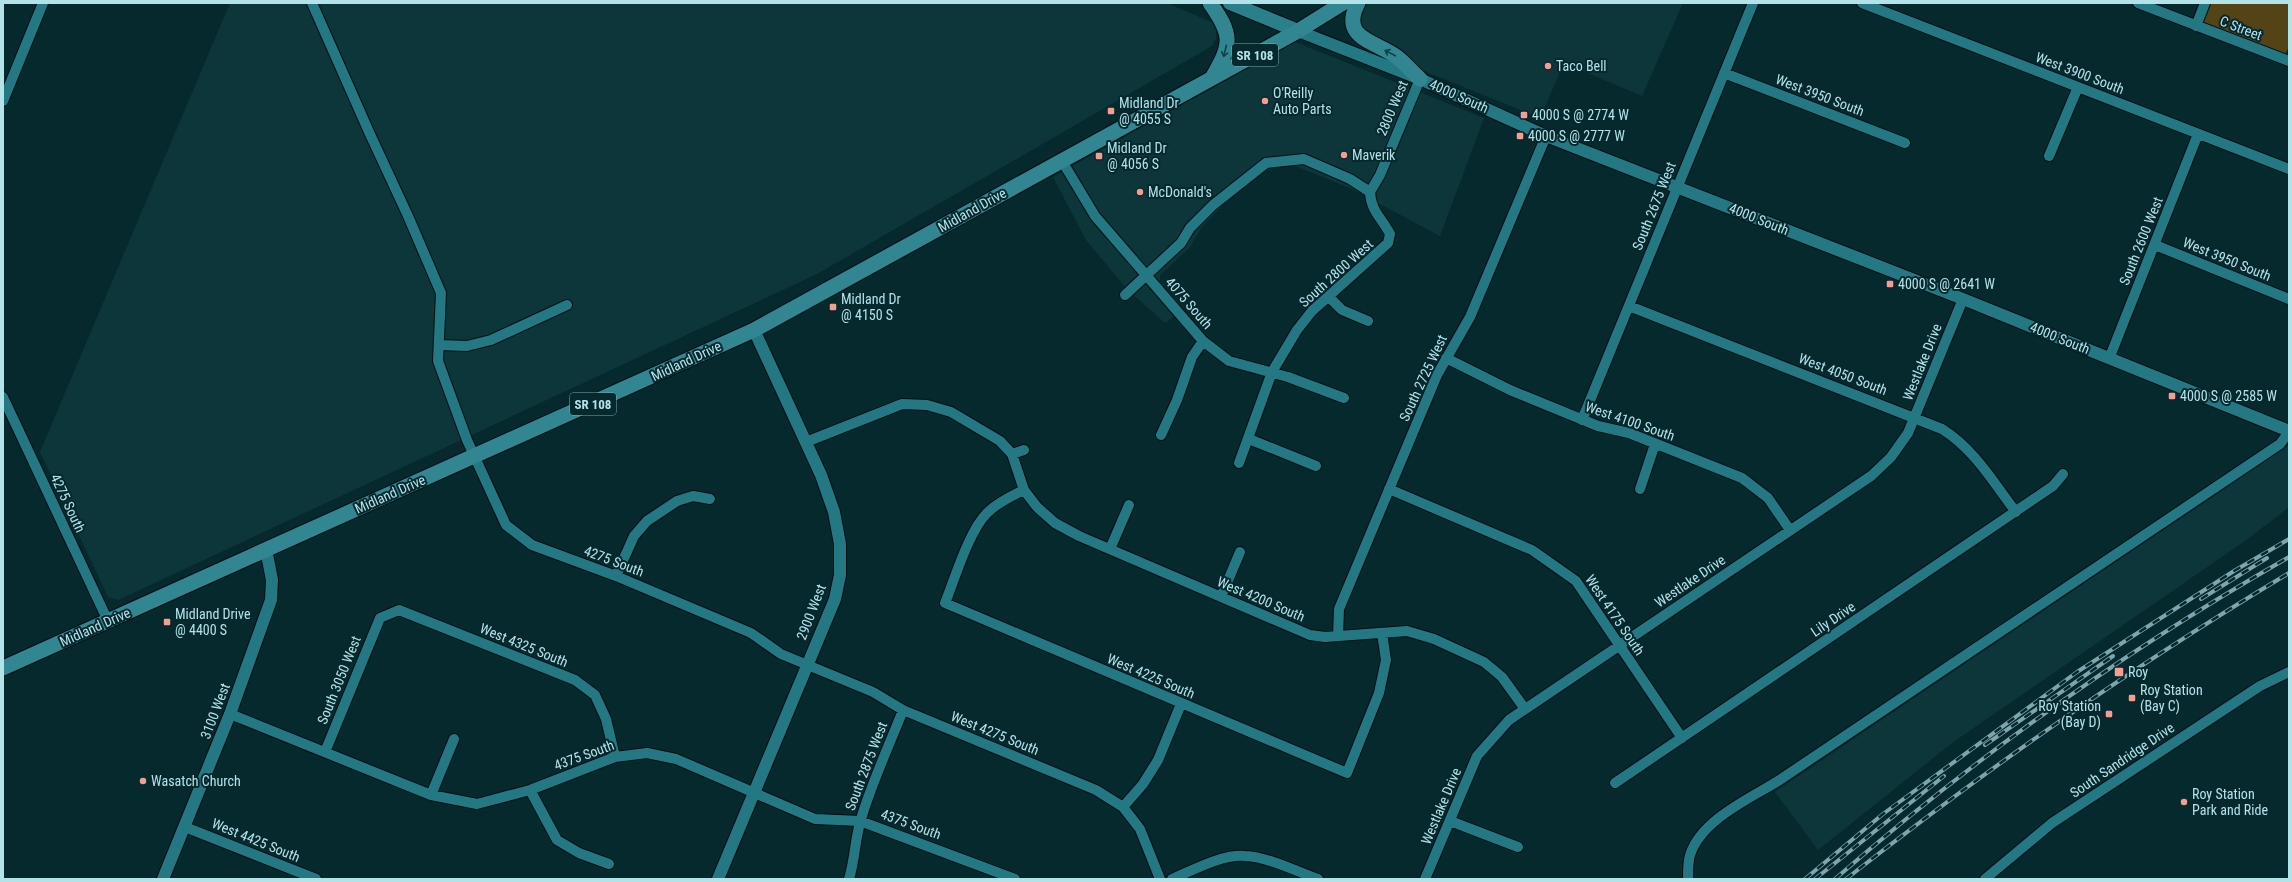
<svg xmlns="http://www.w3.org/2000/svg" width="2292" height="882" font-family="'Roboto Condensed',sans-serif">
<style>
.built{fill:#0d363b}
.green{fill:#534316}
.lines{fill:none;stroke-linecap:round;stroke-linejoin:round}
.minor-casing{stroke:#041012;stroke-width:12}
.tertiary-casing{stroke:#041012;stroke-width:14}
.secondary-casing{stroke:#041012;stroke-width:16}
.primary-casing{stroke:#041012;stroke-width:17}
.minor{stroke:#247884;stroke-width:10}
.tertiary{stroke:#247884;stroke-width:12}
.secondary{stroke:#2a7f8b;stroke-width:14}
.primary{stroke:#318692;stroke-width:15}
.rail-casing{stroke:#7ba6ad;stroke-width:4}
.rail{stroke:#06292e;stroke-width:2.5;stroke-dasharray:8;stroke-linecap:butt}
.oneway{stroke:#114047}
.poi-dot{fill:#f59d90;stroke:#06292e;stroke-width:1.5}
.labels{text-anchor:middle;dominant-baseline:central;stroke-width:4;stroke-linejoin:round;paint-order:stroke}
.shield{fill:#06292e;stroke:#7faab1;stroke-width:1}
.shield-label{font-size:13px;font-weight:bold;fill:#b3e2e9}
.street-label{font-size:14px;fill:#b3e2e9;stroke:#06292e}
.poi-label{font-size:14px;fill:#b3e2e9;stroke:#06292e;text-anchor:start}
</style>
<rect width="100%" height="100%" fill="#06292e"/>
<path class="built" d="M230,3H1167L1211,22L1216,28V38L1212,46L817,274L118,600L108,597L40,452Z
M1364,3H1683L1642,96L1564,63L1540,118L1355,43L1348,12Z
M1295,42L1484,118L1440,236L1350,188L1293,165L1270,169L1249,182L1222,206L1202,227L1190,247L1160,275V281L1184,309L1165,323L1127,289L1086,240L1053,177Z
M2289,445V507L2248,539L1952,743L1818,850L1775,792Z"/>
<path class="green" d="M2207,3H2289V46L2285,55L2199,22Z"/>
<g class="lines">
<defs>
<path id="minor" d="M312,3L369,132L408,216L441,293L438,361L467,440L506,525L532,545L616,576L751,633L781,654L873,692L903,710L1096,790L1123,807L1140,829L1160,879
M1862,3L2289,169
M2138,3L2289,61
M2196,26L2205,3
M1724,73L1905,143
M3,101L43,3
M2049,156L2078,87
M1062,161L1095,216L1203,341L1229,361L1288,377L1344,398
M1370,192L1380,175L1420,79
M2155,245L2289,299
M1125,295L1181,243L1190,228L1213,205L1266,163L1304,159L1350,179L1370,192
M1329,297L1342,310L1368,321
M1629,306L1942,429C1974,449 1993,482 2016,512
M439,345L467,346L491,340L567,305
M1446,358L1510,390L1598,426L1629,433L1742,478L1768,498L1790,530
M2109,359L2198,134
M3,397L108,621
M1582,420L1753,3
M1161,435L1177,400L1192,357L1203,341
M1249,439L1316,466
M806,442L902,404L927,405L951,412L1000,441L1012,454L1024,490L1037,507L1055,523L1079,536L1310,635L1325,637L1407,631L1434,639L1484,662L1502,677L1525,709
M1012,454L1024,450
M1239,463L1272,372L1297,330L1312,311L1388,243L1390,234C1382,218 1371,212 1370,192
M1389,489L1532,550L1576,581L1682,738
M1640,489L1655,444
M1024,490C1011,496 997,503 987,513C969,531 955,578 945,603L1347,773L1379,693L1386,660L1382,633
M1110,549L1129,505
M616,576L634,536L647,521L677,501L693,496L710,499
M1221,597L1240,552
M1338,636L1339,609L1437,375L1470,317L1546,136
M230,714L431,795L477,804L530,790L615,757L647,753L676,759L815,819L860,821L1015,879
M325,752L380,618L399,610L575,680L595,695L606,719L615,757
M1615,783L2053,486L2063,474
M530,790L557,840L579,853L609,864
M431,795L454,739
M1123,807L1143,784L1158,760L1181,704
M1450,821L1518,847
M185,827L316,879
M849,879C855,859 855,839 861,819C872,782 889,746 903,710
M1172,879C1193,870 1222,854 1245,856C1268,857 1296,871 1318,879
M1425,879L1477,756L1509,720L1871,476L1891,457L1908,433L1963,299
M1688,879C1688,871 1688,862 1690,855C1701,820 1749,799 1778,781L2280,444L2289,432
M1985,879L2052,823L2260,686L2289,672"/>
<path id="tertiary" d="M1298,31L1420,79L1546,136L1963,299L2289,431
M163,879L230,714L271,600L272,580L266,549
M718,879L835,599L840,575V544L834,512L821,475L754,330"/>
<path id="secondary" d="M1230,3L1298,31"/>
<path id="primary" d="M1210,3C1233,35 1232,44 1212,78
M1358,3C1339,39 1376,41 1397,57C1405,63 1412,72 1420,79
M3,668L754,330L1298,31L1343,3"/>
</defs>
<use href="#minor" class="minor-casing"/>
<use href="#tertiary" class="tertiary-casing"/>
<use href="#secondary" class="secondary-casing"/>
<use href="#primary" class="primary-casing"/>
<use href="#minor" class="minor"/>
<use href="#tertiary" class="tertiary"/>
<use href="#secondary" class="secondary"/>
<use href="#primary" class="primary"/>
<defs>
<path id="rail" d="M2201,599L2267,558
M1985,745L2113,656
M1805,879L1883,814L2077,672L2234,571L2289,539
M1815,879L1944,776
M1835,879C1975,757 2128,649 2289,557
M1846,879C1988,768 2135,665 2289,573"/>
</defs>
<use href="#rail" class="rail-casing"/>
<use href="#rail" class="rail"/>
</g>
<defs><path id="oneway-shaft" d="M-6 0H5M1.5-3L5.5 0L1.5 3" fill="none" stroke-width="1.6" stroke-linecap="round" stroke-linejoin="round"/></defs>
<g class="oneway">
<use href="#oneway-shaft" transform="translate(1225 51) rotate(104)"/>
<use href="#oneway-shaft" transform="translate(1390 53) rotate(-152)"/>
</g>
<g class="poi-dot">
<circle cx="1548" cy="66" r="4"/>
<circle cx="1265" cy="101" r="4"/>
<rect x="1107" y="107" width="8" height="8" rx="2"/>
<rect x="1520" y="111" width="8" height="8" rx="2"/>
<rect x="1516" y="132" width="8" height="8" rx="2"/>
<circle cx="1344" cy="155" r="4"/>
<rect x="1095" y="152" width="8" height="8" rx="2"/>
<circle cx="1140" cy="192" r="4"/>
<rect x="1886" y="280" width="8" height="8" rx="2"/>
<rect x="829" y="303" width="8" height="8" rx="2"/>
<rect x="2168" y="392" width="8" height="8" rx="2"/>
<rect x="163" y="618" width="8" height="8" rx="2"/>
<rect x="2114" y="667" width="10" height="10" rx="2"/>
<rect x="2128" y="694" width="8" height="8" rx="2"/>
<rect x="2105" y="710" width="8" height="8" rx="2"/>
<circle cx="143" cy="781" r="4"/>
<circle cx="2184" cy="802" r="4"/>
</g>
<g class="labels">
<g class="shield">
<rect x="1232" y="44" width="46" height="22" rx="3"/>
<rect x="570" y="393" width="46" height="22" rx="3"/>
</g>
<g class="shield-label">
<text x="1255" y="55">SR 108</text>
<text x="593" y="404">SR 108</text>
</g>
<g class="street-label">
<text transform="translate(2241 28) rotate(21)">C Street</text>
<text transform="translate(2080 73) rotate(21)">West 3900 South</text>
<text transform="translate(1820 95) rotate(21)">West 3950 South</text>
<text transform="translate(1459 96) rotate(24)">4000 South</text>
<text transform="translate(1392 108) rotate(-67)">2800 West</text>
<text transform="translate(1654 206) rotate(-68)">South 2675 West</text>
<text transform="translate(972 210) rotate(-29)">Midland Drive</text>
<text transform="translate(1759 219) rotate(22)">4000 South</text>
<text transform="translate(2141 241) rotate(-68)">South 2600 West</text>
<text transform="translate(2227 259) rotate(22)">West 3950 South</text>
<text transform="translate(1336 273) rotate(-42)">South 2800 West</text>
<text transform="translate(1189 303) rotate(49)">4075 South</text>
<text transform="translate(2060 338) rotate(22)">4000 South</text>
<text transform="translate(686 361) rotate(-25)">Midland Drive</text>
<text transform="translate(1922 362) rotate(-68)">Westlake Drive</text>
<text transform="translate(1843 374) rotate(21)">West 4050 South</text>
<text transform="translate(1423 378) rotate(-65)">South 2725 West</text>
<text transform="translate(1630 421) rotate(19)">West 4100 South</text>
<text transform="translate(390 494) rotate(-24)">Midland Drive</text>
<text transform="translate(68 503) rotate(65)">4275 South</text>
<text transform="translate(614 561) rotate(21)">4275 South</text>
<text transform="translate(1690 581) rotate(-34)">Westlake Drive</text>
<text transform="translate(1261 599) rotate(23)">West 4200 South</text>
<text transform="translate(811 612) rotate(-69)">2900 West</text>
<text transform="translate(1615 615) rotate(56)">West 4175 South</text>
<text transform="translate(1833 619) rotate(-34)">Lily Drive</text>
<text transform="translate(95 627) rotate(-24)">Midland Drive</text>
<text transform="translate(524 645) rotate(22)">West 4325 South</text>
<text transform="translate(1151 676) rotate(23)">West 4225 South</text>
<text transform="translate(339 680) rotate(-68)">South 3050 West</text>
<text transform="translate(215 711) rotate(-69)">3100 West</text>
<text transform="translate(995 733) rotate(22)">West 4275 South</text>
<text transform="translate(584 755) rotate(-20)">4375 South</text>
<text transform="translate(2122 760) rotate(-34)">South Sandridge Drive</text>
<text transform="translate(866 766) rotate(-69)">South 2875 West</text>
<text transform="translate(1441 806) rotate(-67)">Westlake Drive</text>
<text transform="translate(911 824) rotate(20)">4375 South</text>
<text transform="translate(256 840) rotate(22)">West 4425 South</text>
</g>
<g class="poi-label">
<text x="1556" y="66">Taco Bell</text>
<text x="1273" y="93">O'Reilly<tspan x="1273" dy="16">Auto Parts</tspan></text>
<text x="1119" y="103">Midland Dr<tspan x="1119" dy="16">@ 4055 S</tspan></text>
<text x="1532" y="115">4000 S @ 2774 W</text>
<text x="1528" y="136">4000 S @ 2777 W</text>
<text x="1107" y="148">Midland Dr<tspan x="1107" dy="16">@ 4056 S</tspan></text>
<text x="1352" y="155">Maverik</text>
<text x="1148" y="192">McDonald's</text>
<text x="1898" y="284">4000 S @ 2641 W</text>
<text x="841" y="299">Midland Dr<tspan x="841" dy="16">@ 4150 S</tspan></text>
<text x="2180" y="396">4000 S @ 2585 W</text>
<text x="175" y="614">Midland Drive<tspan x="175" dy="16">@ 4400 S</tspan></text>
<text x="2128" y="672">Roy</text>
<text x="2140" y="690">Roy Station<tspan x="2140" dy="16">(Bay C)</tspan></text>
<text x="2101" y="706" text-anchor="end">Roy Station<tspan x="2101" dy="16">(Bay D)</tspan></text>
<text x="151" y="781">Wasatch Church</text>
<text x="2192" y="794">Roy Station<tspan x="2192" dy="16">Park and Ride</tspan></text>
</g>
</g>
<rect width="2292" height="882" fill="none" stroke="#b3e2e9" stroke-width="8"/>
</svg>
